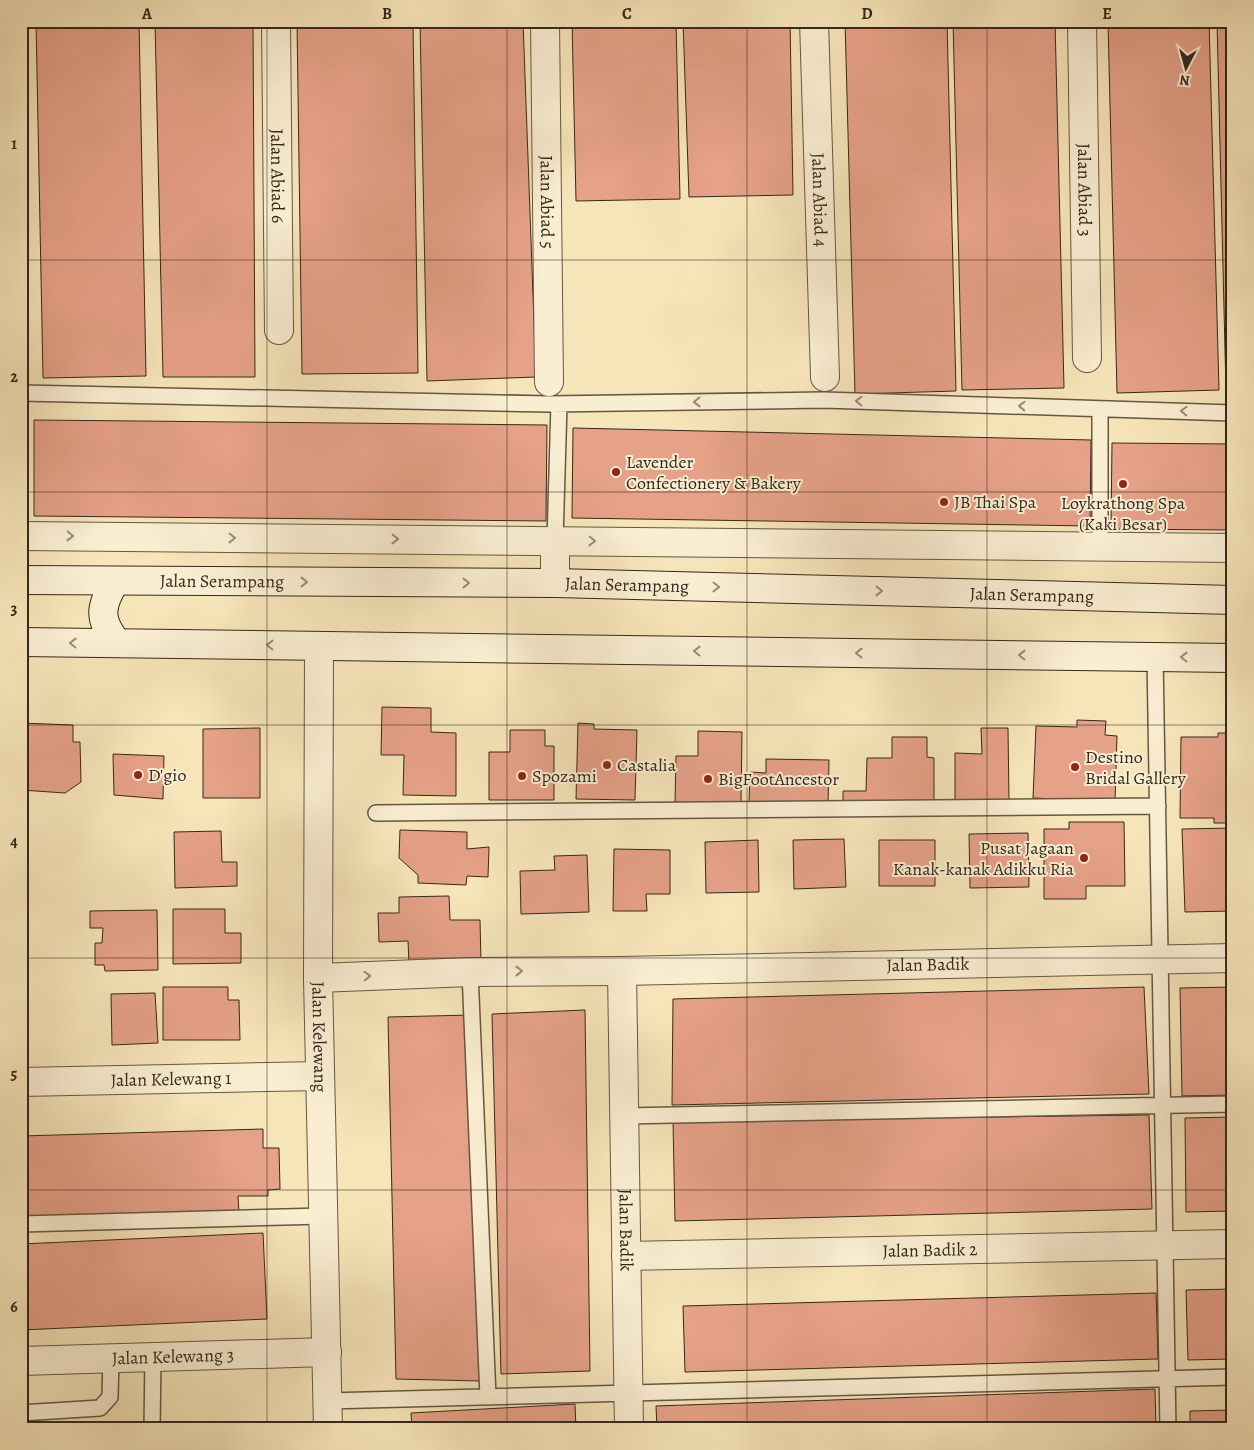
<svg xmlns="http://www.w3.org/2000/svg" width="1254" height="1450" font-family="Alegreya,serif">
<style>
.building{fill:#e6a189;stroke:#35281d}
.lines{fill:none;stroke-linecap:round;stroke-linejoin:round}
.service-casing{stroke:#665744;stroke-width:18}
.minor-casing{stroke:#665744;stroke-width:30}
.tertiary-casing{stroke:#665744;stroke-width:30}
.secondary-casing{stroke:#35281d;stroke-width:30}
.service{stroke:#faeed2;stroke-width:15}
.minor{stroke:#faeed2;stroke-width:28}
.tertiary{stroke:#faeed2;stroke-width:28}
.secondary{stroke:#faeed2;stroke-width:28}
.oneway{stroke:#988b78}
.grid{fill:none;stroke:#35281d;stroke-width:1;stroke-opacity:0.55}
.poi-dot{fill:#8f2418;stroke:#faeed2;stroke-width:2}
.labels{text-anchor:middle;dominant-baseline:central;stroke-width:4;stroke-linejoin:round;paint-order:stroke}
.street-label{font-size:18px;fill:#35281d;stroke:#faeed2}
.poi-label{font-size:18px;fill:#35281d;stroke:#faeed2;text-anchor:start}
.neatline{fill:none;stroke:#35281d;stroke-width:2}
.grid-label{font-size:16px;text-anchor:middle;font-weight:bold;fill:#35281d}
</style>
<rect width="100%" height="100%" fill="#f7e5ba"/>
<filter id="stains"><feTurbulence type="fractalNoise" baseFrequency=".004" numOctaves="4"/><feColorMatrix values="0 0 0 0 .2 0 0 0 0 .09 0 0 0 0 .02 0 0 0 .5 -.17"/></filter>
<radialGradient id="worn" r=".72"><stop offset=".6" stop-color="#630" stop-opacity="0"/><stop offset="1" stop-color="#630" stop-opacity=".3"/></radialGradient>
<path class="building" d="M36,21H139L146,376L43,378Z
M155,21H253L255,377H163Z
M297,21H413L418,373L302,374Z
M420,21H523L536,377L427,381Z
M572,21H676L680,199L576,201Z
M683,21H790L793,195L689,197Z
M845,21H947L956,391L855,394Z
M953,21H1055L1064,388L962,390Z
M1108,21H1209L1219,390L1117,393Z
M1217,21H1233V391H1226Z
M34,420L547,425L546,521L34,516Z
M573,428L1091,440L1090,526L572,518Z
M1112,443L1233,444V530L1111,529Z
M382,707L431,708V732L456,733V796L403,795L404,755H381Z
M1077,720L1106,721L1105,735L1117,736L1115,801L1033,798L1036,726L1077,727Z
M21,723L73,725V742H80L81,782L65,793L21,790Z
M578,723L594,724V729L637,730L635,800L576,799Z
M260,728V798H203V729Z
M981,728H1008L1009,800H955V753L982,754Z
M510,730H545V746H554V800H489V752H510Z
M698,731L742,732L741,804L675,802L676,756H698Z
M1218,733H1233V823H1214V818H1180L1181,737H1218Z
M892,737H927V757L934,758V806L843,805V791H866L867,758H892Z
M113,754L164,756L163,799L114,795Z
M766,759L829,760L828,806L749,805L750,772L766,773Z
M1069,822H1124L1125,886H1086V899H1044V829H1069Z
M1233,828V911L1185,912L1182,829Z
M400,830L467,832V849L489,847L488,877L467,876L466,885L418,883V875L399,858Z
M221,831L222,862H237V886L175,888L174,832Z
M1028,833L1029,887L970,888L969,834Z
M844,839L846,887L794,889L793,840Z
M758,840L759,892L706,893L705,842Z
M879,840H935V886H879Z
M614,849L670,850V894H646L647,911H613Z
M587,855L589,912L521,914L520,871L555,870L554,856Z
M449,896L450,920H480L481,963L409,964L408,941L379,942L378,913H399V897Z
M173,909H225V933H241V963L173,964Z
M157,910L158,970L105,971L104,965H95V943H102L103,928H90V911Z
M163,987H228V1000H239L240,1040H163Z
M1144,987L1149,1094L672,1105L673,999Z
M1233,987V1095L1182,1096L1180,988Z
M155,993L158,1043L112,1045L111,994Z
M585,1010L590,1371L501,1374L492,1014Z
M472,1015L480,1381L396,1379L388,1017Z
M1149,1115L1152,1209L675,1221L673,1121Z
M1233,1117V1211L1186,1212L1185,1118Z
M263,1129V1148H279L280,1189L268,1190V1196H238L239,1214L23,1220L21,1136Z
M263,1233L267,1319L21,1330V1244Z
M1233,1289V1359L1188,1360L1186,1290Z
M1156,1293L1158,1359L685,1372L683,1306Z
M1155,1389L1156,1429H657L656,1406Z
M575,1404L576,1429H412L411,1413Z
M1233,1410V1429H1190V1411Z"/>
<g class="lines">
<defs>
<path id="service" d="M21,393L550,404L824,400L1233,413
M555,541L559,404
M1100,547V409
M1155,657L1168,1429
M376,813L1158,806
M470,972L488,1397
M624,1116L1233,1104
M21,1224L323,1216
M327,1401L1233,1377
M21,1413L100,1408L110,1397L111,1358
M152,1429L153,1357"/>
<g id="minor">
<path id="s1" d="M276,21L279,330"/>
<path id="s2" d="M545,21L549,382"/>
<path id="s3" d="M814,21L825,377"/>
<path id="s4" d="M1082,21L1087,358"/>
<path d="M21,536L1233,548"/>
<path d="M555,583V541"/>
<path id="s5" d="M622,971L629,1429"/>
<path id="s6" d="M318,978L470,972L622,971L1233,958"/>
<path id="s7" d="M21,1082L320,1076"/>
<path id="s8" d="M626,1256L1233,1244"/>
<path id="s9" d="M21,1361L327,1352"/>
</g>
<g id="tertiary">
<path id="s10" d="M319,646L318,978L328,1429"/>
</g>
<g id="secondary">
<path id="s11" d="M21,580L555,583L1233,600"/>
<path d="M115,581C100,607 98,619 117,643"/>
<path d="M21,642L1233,658"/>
</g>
</defs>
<use href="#service" class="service-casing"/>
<use href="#minor" class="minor-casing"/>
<use href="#tertiary" class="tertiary-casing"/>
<use href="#secondary" class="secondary-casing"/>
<use href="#service" class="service"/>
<use href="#minor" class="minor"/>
<use href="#tertiary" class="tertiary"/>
<use href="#secondary" class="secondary"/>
</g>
<defs><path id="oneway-chevron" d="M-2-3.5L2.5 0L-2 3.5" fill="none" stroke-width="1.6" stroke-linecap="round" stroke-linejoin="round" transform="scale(1.25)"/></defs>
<g class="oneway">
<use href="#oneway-chevron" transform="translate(859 401) rotate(-178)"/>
<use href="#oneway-chevron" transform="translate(697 402) rotate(179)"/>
<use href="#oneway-chevron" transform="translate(1022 406) rotate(-178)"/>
<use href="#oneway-chevron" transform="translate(1184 411) rotate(-178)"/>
<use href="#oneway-chevron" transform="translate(70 536) rotate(1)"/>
<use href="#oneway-chevron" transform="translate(232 538) rotate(1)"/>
<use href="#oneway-chevron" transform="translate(395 539) rotate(1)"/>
<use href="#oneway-chevron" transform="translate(592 541) rotate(1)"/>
<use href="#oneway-chevron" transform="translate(304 582)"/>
<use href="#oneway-chevron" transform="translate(466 583)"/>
<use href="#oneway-chevron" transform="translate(716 587) rotate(1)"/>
<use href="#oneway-chevron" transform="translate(879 591) rotate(1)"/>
<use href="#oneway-chevron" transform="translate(73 643) rotate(-179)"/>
<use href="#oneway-chevron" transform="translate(270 645) rotate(-179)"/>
<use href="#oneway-chevron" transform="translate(697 651) rotate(-179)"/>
<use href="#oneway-chevron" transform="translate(859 653) rotate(-179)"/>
<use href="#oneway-chevron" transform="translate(1022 655) rotate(-179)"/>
<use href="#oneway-chevron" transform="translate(1184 657) rotate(-179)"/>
<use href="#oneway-chevron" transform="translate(519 971)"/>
<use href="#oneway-chevron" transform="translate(367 976) rotate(-2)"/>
</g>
<path class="grid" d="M267,21V1429M507,21V1429M747,21V1429M987,21V1429M21,260H1233M21,492H1233M21,725H1233M21,958H1233M21,1190H1233"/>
<g class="poi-dot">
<circle cx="616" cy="472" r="5"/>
<circle cx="1123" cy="484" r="5"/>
<circle cx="944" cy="502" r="5"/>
<circle cx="607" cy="765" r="5"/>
<circle cx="1075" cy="767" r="5"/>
<circle cx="138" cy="775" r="5"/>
<circle cx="522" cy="776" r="5"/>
<circle cx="708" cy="779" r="5"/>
<circle cx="1084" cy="858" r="5"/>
</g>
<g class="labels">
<g class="street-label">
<text stroke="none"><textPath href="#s1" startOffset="155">Jalan Abiad 6</textPath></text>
<text stroke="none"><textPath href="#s4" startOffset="169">Jalan Abiad 3</textPath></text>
<text stroke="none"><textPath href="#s3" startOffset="179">Jalan Abiad 4</textPath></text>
<text stroke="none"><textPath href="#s2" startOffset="181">Jalan Abiad 5</textPath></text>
<text stroke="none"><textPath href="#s11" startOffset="201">Jalan Serampang</textPath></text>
<text stroke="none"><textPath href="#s11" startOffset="606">Jalan Serampang</textPath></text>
<text stroke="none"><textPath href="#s11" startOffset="1011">Jalan Serampang</textPath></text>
<text stroke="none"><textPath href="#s6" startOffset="610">Jalan Badik</textPath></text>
<text stroke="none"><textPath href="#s10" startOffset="391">Jalan Kelewang</textPath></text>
<text stroke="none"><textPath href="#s7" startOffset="150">Jalan Kelewang 1</textPath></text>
<text stroke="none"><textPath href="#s5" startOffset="259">Jalan Badik</textPath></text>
<text stroke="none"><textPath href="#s8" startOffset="304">Jalan Badik 2</textPath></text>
<text stroke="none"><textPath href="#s9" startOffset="152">Jalan Kelewang 3</textPath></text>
</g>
<g class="poi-label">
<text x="626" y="462">Lavender<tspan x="626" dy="21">Confectionery &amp; Bakery</tspan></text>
<text x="954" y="502">JB Thai Spa</text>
<text x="1123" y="503" text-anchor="middle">Loykrathong Spa<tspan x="1123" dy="21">(Kaki Besar)</tspan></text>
<text x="1085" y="757">Destino<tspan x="1085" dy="21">Bridal Gallery</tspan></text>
<text x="617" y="765">Castalia</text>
<text x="148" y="775">D'gio</text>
<text x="532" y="776">Spozami</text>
<text x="718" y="779">BigFootAncestor</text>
<text x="1074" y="848" text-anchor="end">Pusat Jagaan<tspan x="1074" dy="21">Kanak-kanak Adikku Ria</tspan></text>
</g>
</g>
<rect width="1254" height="1450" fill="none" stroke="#f7e5ba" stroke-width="55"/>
<g transform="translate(1186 68) rotate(186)" stroke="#faeed2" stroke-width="4" paint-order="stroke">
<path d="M0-4L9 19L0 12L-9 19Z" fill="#35281d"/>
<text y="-8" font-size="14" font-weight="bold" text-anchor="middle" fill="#35281d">N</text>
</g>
<rect x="28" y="28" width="1198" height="1394" class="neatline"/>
<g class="grid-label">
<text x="147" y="19">A</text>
<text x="387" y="19">B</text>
<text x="627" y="19">C</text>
<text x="867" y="19">D</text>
<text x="1107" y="19">E</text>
<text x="14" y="149">1</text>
<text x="14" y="382">2</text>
<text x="14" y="614">3</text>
<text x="14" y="847">4</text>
<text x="14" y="1079">5</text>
<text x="14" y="1312">6</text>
</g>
<rect width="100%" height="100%" filter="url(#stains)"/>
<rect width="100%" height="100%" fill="url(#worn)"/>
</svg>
